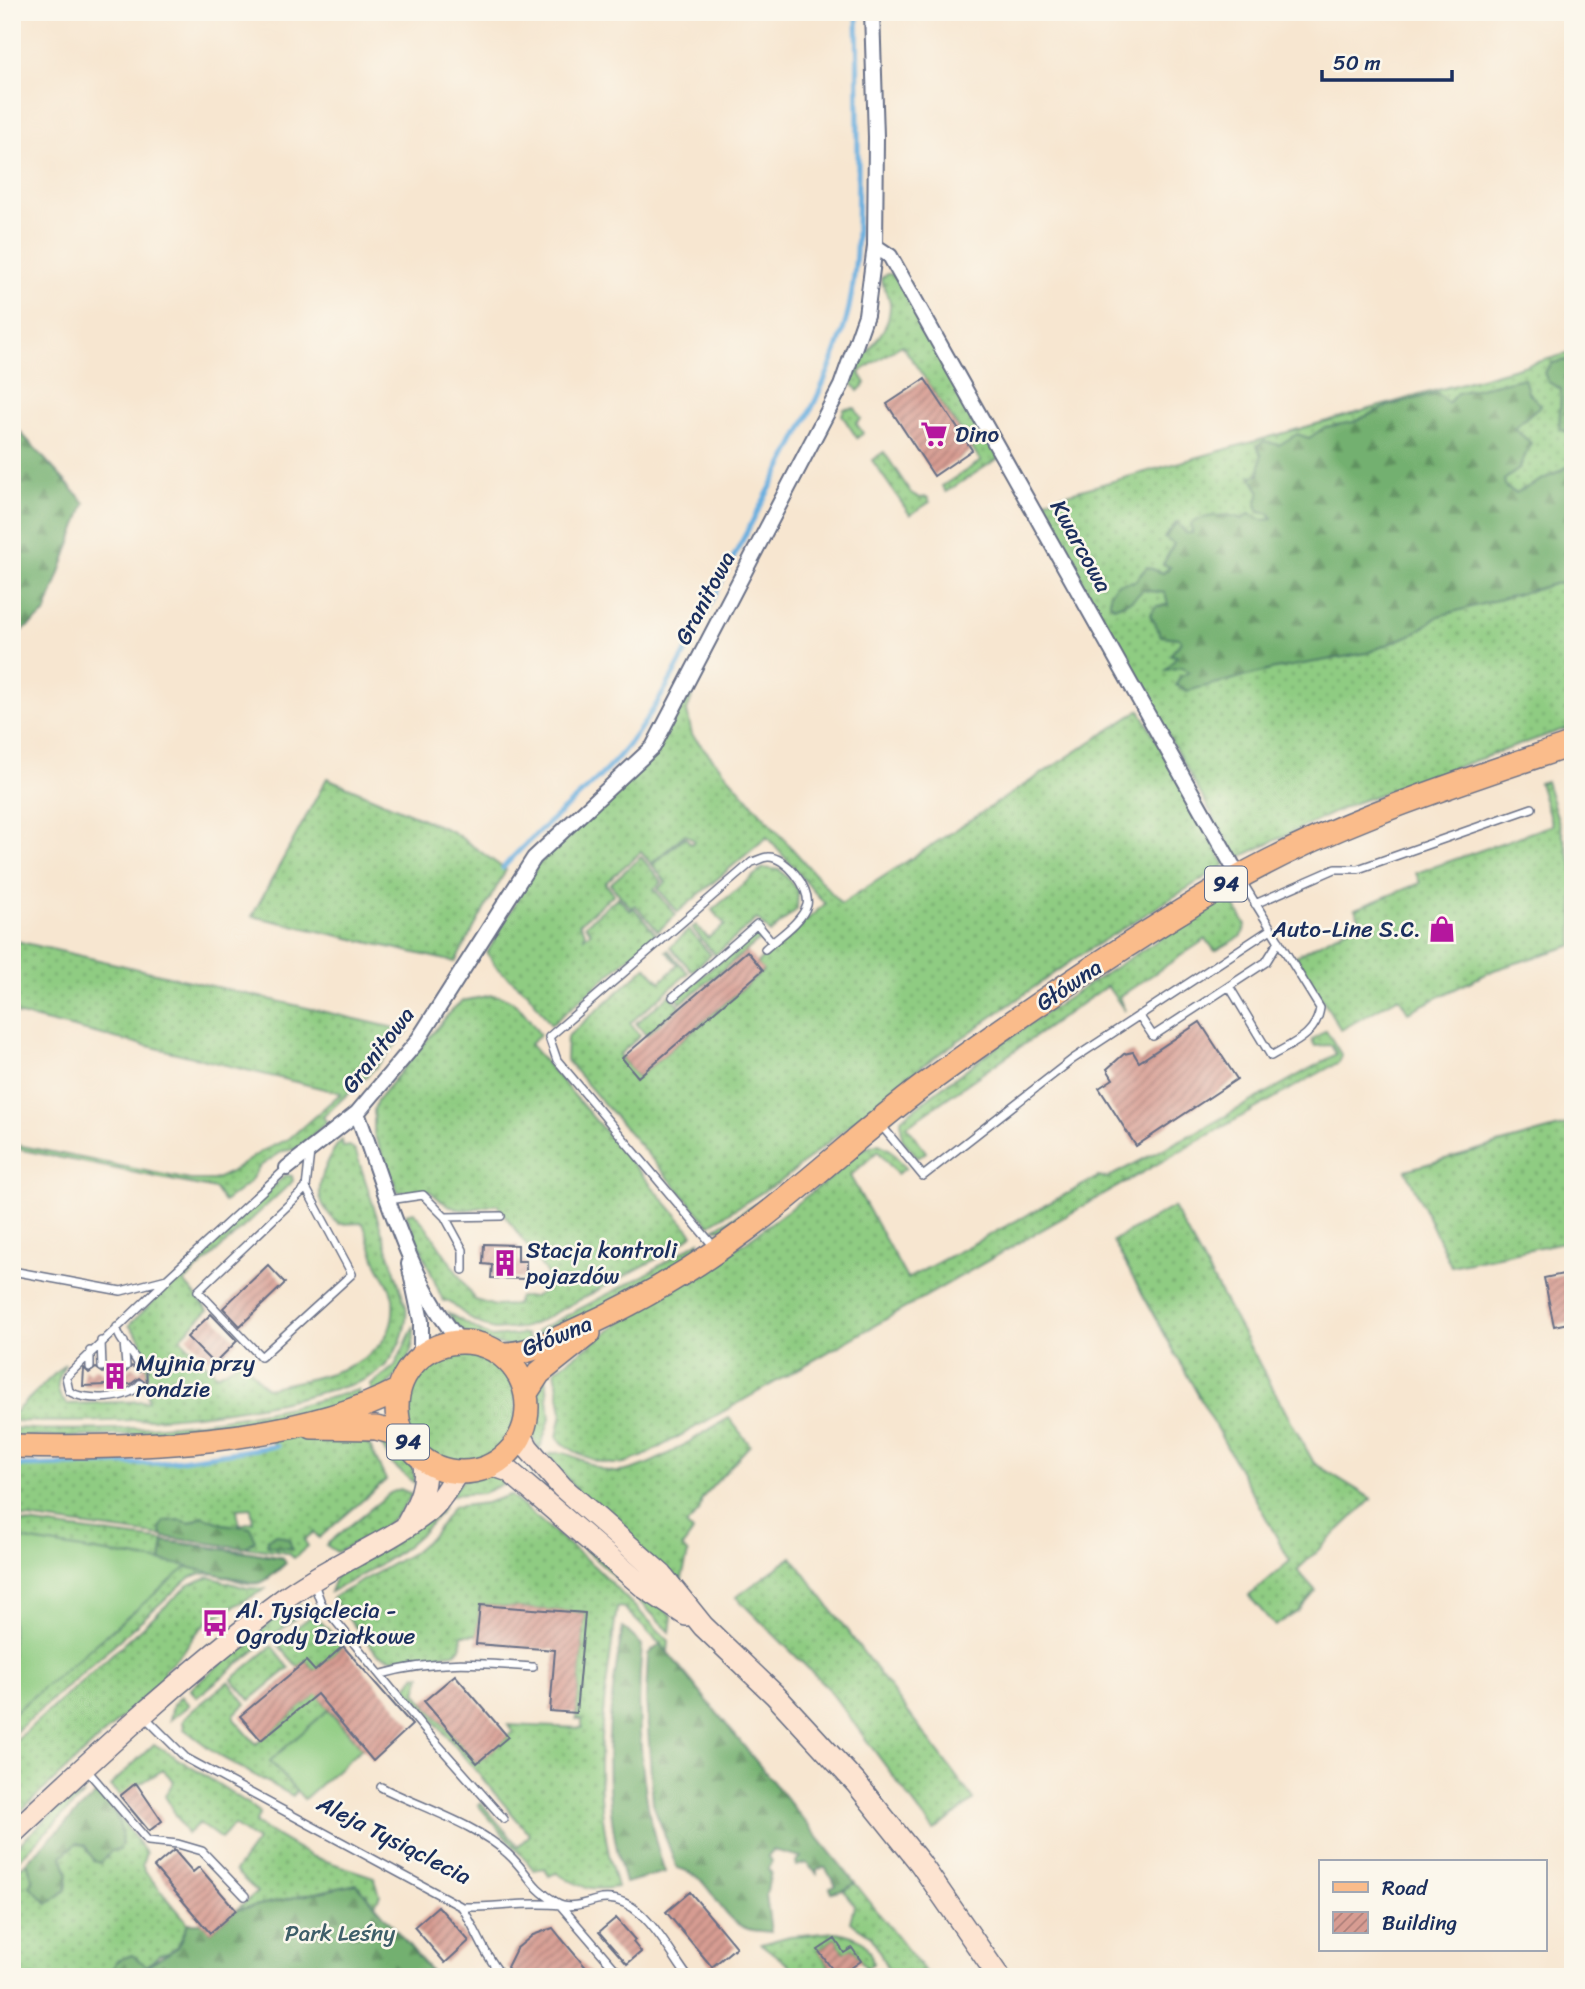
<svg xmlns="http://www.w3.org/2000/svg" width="1585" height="1989" font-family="Sriracha,sans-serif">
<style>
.grass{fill:url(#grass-dots);stroke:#557e70;stroke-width:2;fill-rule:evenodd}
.forest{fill:url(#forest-firs);stroke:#477067;stroke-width:2}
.garden{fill:#8fcc82;stroke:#557e70;stroke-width:2}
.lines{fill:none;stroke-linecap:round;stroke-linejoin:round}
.stream{stroke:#69afdf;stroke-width:5}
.building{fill:url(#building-hatch)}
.lane-casing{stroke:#686f86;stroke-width:10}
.street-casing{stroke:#686f86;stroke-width:18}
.secondary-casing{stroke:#686f86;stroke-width:24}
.primary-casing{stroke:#686f86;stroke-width:26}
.lane{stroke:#fff;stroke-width:7}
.street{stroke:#fff;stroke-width:14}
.secondary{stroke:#fde4d1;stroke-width:21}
.primary{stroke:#fabc8b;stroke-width:23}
.labels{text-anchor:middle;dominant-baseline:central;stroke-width:5;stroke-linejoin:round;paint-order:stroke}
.shield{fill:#fbf7ec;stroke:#5e6b89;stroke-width:2}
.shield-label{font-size:21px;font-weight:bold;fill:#1b2f5e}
.poi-label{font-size:23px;fill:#1b2f5e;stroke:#fbf7ec;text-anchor:start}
.street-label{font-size:23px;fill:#1b2f5e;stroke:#fbf7ec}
.park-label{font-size:23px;fill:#3e5e69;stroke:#fbf7ec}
</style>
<defs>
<pattern id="grass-dots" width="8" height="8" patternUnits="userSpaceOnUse" patternTransform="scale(1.75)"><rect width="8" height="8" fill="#8fcc82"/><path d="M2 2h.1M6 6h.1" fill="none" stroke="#74a66e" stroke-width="1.8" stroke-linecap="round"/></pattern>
<pattern id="forest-firs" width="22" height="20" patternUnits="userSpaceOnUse" patternTransform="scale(1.75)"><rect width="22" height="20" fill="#73b070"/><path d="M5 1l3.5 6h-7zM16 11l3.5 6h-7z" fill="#5e905f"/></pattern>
<pattern id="building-hatch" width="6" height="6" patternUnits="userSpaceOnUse" patternTransform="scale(1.75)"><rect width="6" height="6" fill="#d79c92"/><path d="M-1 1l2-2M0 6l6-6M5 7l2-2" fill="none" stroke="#ae807a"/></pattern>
</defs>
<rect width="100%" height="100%" fill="#fbf7ec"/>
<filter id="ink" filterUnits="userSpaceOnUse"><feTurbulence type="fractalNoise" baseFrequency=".0143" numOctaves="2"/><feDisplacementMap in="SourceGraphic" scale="14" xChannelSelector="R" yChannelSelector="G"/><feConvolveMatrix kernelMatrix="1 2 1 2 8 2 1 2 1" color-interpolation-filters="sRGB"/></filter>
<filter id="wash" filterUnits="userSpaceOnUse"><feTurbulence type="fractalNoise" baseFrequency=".00686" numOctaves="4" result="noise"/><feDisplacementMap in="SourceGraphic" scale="28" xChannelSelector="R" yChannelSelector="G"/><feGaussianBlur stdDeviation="1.57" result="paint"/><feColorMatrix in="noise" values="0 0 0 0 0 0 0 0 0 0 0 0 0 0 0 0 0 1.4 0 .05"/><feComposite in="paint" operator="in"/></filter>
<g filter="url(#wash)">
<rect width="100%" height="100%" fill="#f7e6d0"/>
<path class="grass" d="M888,274H893L999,458L946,492L942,486L981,461L902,345L859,372L866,383L858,391L852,383C858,352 891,337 890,304C890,296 882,287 881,278Z
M1573,352V726L1352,804L1240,857L1233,852L1038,502Z
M855,408L861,419L856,423L863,433L857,438L842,415L844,409Z
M884,452L911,493L920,498L927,497L930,502L910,515L872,460Z
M697,682L687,711L692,735L841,904L1140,710L1225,865L1077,957L918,1069L785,1178L709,1225L566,1060L567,1037L646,967L660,982L678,965L666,951L668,950L688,973L630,1023L640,1036L619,1055L638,1077L763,971L757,963L825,904L767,837L678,912L658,889L666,882L652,865L685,837L691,844L695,841L685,834L651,864L641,852L605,883L614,894L579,924L585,932L584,937L591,932L585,925L618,897L630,911L634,908L656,934L551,1025L528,993L497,968L487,953L537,865L646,765Z
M327,778L453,832L506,870L455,962L252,916Z
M1546,781L1573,868V945L1494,970L1408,1012L1399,997L1341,1030L1296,956L1361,921L1355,909L1420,883L1416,873L1552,825L1539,783Z
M641,857L662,882L654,889L676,915L658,931L635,905L631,908L610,884Z
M763,868L780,870L798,890L797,909L770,933L757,919L715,955L692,928L696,925L708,938L725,925L712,910Z
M1230,899L1246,925L1242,936L1215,951L1206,939L1119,997L1125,1011L1107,986L907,1126L926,1152L918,1158L902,1139L901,1119C983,1054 1071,994 1160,939C1180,926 1206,903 1230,899Z
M689,930L711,955L692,971L670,947Z
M756,931L762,938L681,1003L677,997Z
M12,940L408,1031L376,1067L323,1117L327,1122L296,1149L283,1151L259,1167L249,1183L224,1202L215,1189L12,1148V1144L190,1180H214L231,1172L262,1151L290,1138L341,1093L12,1013Z
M492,995C517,996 527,1017 540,1035L530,1044L693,1234L664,1255L536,1323L522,1328L494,1330L472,1320L448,1301H443L406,1214L414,1212L428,1229L475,1300L495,1306L516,1305L519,1297H534L554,1284L497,1204C463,1211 456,1216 430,1191L398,1192L374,1134V1110L377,1100L452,1010L462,1001Z
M670,995L680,1006L646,1035L636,1023Z
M1326,1030L1342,1056L1339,1062C1106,1191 877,1326 644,1456C635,1459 626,1464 617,1464C600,1465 567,1451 557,1437L562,1413L555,1370L638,1310L746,1242L837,1173L859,1150L879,1144L889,1149L906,1168L897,1174L878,1151L850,1176L907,1279L1098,1177L1107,1178L1204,1128L1336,1054L1331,1045L1315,1046L1312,1040Z
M1573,1123V1240L1451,1266L1406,1170Z
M342,1140L343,1147L350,1146L356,1152L406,1306C409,1327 396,1359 378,1372C362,1384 337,1388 318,1393C219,1419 115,1424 12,1421V1415L65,1364C58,1379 52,1392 67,1404L148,1401L146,1362L137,1345L142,1341L129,1325L285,1175L292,1176L293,1181L184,1282L208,1310L180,1338L217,1375L242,1360L266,1388C316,1377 400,1368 393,1299C392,1287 382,1275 377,1264C372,1251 368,1237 363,1223L339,1224C317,1206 315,1189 327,1164C331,1155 334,1147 342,1140Z
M784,1188L728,1229H714L784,1187Z
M1173,1207L1314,1463L1372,1499L1297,1570L1316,1591L1299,1611L1275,1626L1249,1596L1290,1561L1113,1241Z
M699,1241L698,1251L542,1342L537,1331L643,1276Z
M448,1313L491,1337L526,1334L531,1347C501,1346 463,1343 448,1313Z
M414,1326C416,1360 396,1379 371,1399V1385L395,1366Z
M404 1407a56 56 0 1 1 112 0a56 56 0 1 1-112 0Z
M546,1377L550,1419L539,1451C526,1426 532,1400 546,1377Z
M358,1390L360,1402C245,1427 130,1440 12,1436V1428C129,1435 245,1422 358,1390Z
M729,1418L750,1445L702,1498L699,1512L686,1525L693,1532L682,1547L688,1554L680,1586L581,1496L548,1455C570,1444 595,1475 619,1472C652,1469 700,1434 729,1418Z
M375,1433C399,1444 414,1456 415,1484L392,1464Z
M320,1434H364L386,1480L319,1538L314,1532L304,1540L308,1546L294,1558L288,1553L12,1516V1466C101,1467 189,1464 276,1446L270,1439ZM251,1508L253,1522L239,1525L237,1509Z
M491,1474L512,1480L483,1493L448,1495L464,1480Z
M400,1489L412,1494C395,1525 367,1537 337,1552L326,1545L390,1493Z
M519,1491L672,1616L670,1632L612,1574Z
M510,1495L595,1567L669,1641L668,1652L624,1608L617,1607C603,1713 587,1780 617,1887C592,1892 578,1886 556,1873L549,1876L545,1868L534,1870L478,1805L481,1803L518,1846L530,1835L406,1688L416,1675H421L416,1693L477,1763L513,1732L508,1725L582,1728V1719H576V1713L585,1613L480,1605L477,1635H462L461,1647L455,1653L393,1659L377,1654L332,1598L412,1553L433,1535L453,1507L486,1503Z
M444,1507C415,1548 374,1569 330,1592L336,1576Z
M12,1521L252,1552L283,1558L286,1563C279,1569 269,1580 260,1583C238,1588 220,1565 190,1577L12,1735V1714L187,1566L12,1538Z
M792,1557L974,1800L934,1831L827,1687L736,1597Z
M209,1577L247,1588L265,1589C246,1601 209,1616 195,1635C187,1647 176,1660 163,1671L167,1676L12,1819V1744L190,1584Z
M297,1605L309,1607L197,1697L190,1689L287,1609Z
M314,1614L343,1646L315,1671L306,1661L298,1667L276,1643Z
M272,1646L289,1668L250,1700L232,1679Z
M229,1681L246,1704L234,1714V1719L256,1744L327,1685L321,1699L363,1749L328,1710L270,1761L296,1790L293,1796L221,1757L184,1729L183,1721L187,1715Z
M181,1696L189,1705L170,1720L173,1705Z
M154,1744C168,1753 257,1807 260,1813L255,1823L311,1856L374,1877L380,1895L375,1905L356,1884L236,1910L257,1892L235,1871L257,1841L234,1825L221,1839L199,1823L187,1834L165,1796L174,1781L163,1770L120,1796L110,1786Z
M84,1794L12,1866V1851L62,1804Z
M112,1807L146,1853L142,1865L146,1873L188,1923L178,1946L168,1953L159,1955L147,1966L113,1970L105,1977H12V1875L27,1861L36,1892L48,1904L68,1874L62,1856L77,1843L85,1845L94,1861L107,1858L117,1822Z
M855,1883L929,1977H892L871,1936L850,1922L854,1906L844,1890Z
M836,1932C857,1935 870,1943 873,1964L866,1968L852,1948L844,1953L835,1939L818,1950L836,1977H804L761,1944L790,1936Z"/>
<path class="forest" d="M1573,359V434L1559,429L1561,389L1548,382L1544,373L1552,363Z
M1524,378L1528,392L1541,405L1514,428L1531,443L1519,469L1504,480L1506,488L1516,493L1573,464V579L1439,616L1415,633L1367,653L1275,669L1187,691L1176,685L1180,677L1189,672L1182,667L1166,670L1177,656L1170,655L1181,642L1179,638L1161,636L1150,615L1156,606L1168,605L1165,593L1143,590L1132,600L1114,607L1110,603V593L1117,584L1135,581L1147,567L1163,573L1170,567L1163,564L1174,544L1164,538L1177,522L1186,533H1192L1191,524C1201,515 1229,513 1242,519L1249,514L1263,520L1272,519L1270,514L1259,512L1256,505L1260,492L1250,476L1259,475L1261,455L1257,446L1264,441L1279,445L1297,434L1309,438L1325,427L1353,422L1388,406L1437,393L1448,403L1457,393Z
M12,423L85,503L45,614L12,638Z
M203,1516L223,1524L251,1528L255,1540L244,1548L163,1537L160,1529L164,1521L180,1520L190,1523Z
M276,1534L289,1539L292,1549L267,1546L268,1539Z
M164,1541L283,1558L286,1563L262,1582L255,1583L161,1561Z
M623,1627L642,1645C635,1716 641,1804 665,1872L625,1883C600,1793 606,1718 623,1627Z
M661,1644L855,1883L844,1890L832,1893L830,1888L836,1886L825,1867L817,1870V1874L806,1863L797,1866L796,1862L801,1857L773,1850L768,1856L772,1861L768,1869L771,1872L766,1895L771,1932C764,1931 755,1931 748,1929C716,1919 714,1875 677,1868L653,1804L646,1698L648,1654Z
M98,1792C114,1804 126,1831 120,1850L111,1851L101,1863L94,1861L85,1845L77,1843L62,1856L68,1874L66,1890L48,1904L29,1885L33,1879L27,1861Z
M357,1884L436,1977H105L113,1970L116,1961L132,1955L147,1966C156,1958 171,1955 178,1946C183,1941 185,1930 188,1923H202L210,1932L236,1910Z"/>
<path class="garden" d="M12,1538L188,1566L12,1714Z
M328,1710L362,1748L304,1799L270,1761Z"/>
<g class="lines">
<path class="stream" d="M503,868C536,829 579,800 614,762C664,708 706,609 741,543C777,472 832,385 849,308C858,265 857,220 858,176C858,122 858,67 857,12
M12,1466L160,1463L277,1446"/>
</g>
<g id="blocks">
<path class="building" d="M925,379L972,450L934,476L887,404Z
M747,951L763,970L638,1077L622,1058Z
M1200,1022L1237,1079L1136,1146L1099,1088L1113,1079L1107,1069L1124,1054L1133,1052L1139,1062Z
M484,1244L518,1245V1261H526V1279L491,1278L492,1265L483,1264Z
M268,1265L285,1283L240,1326L223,1308Z
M1573,1272V1322L1554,1326L1544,1278Z
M211,1314L237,1341L214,1364L187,1337Z
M146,1365L147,1384L139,1378L131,1384L83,1386L84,1368L89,1373L96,1368L103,1373L108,1367L120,1366L126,1372L132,1366L139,1372Z
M480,1605L585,1613L576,1713L550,1711L555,1650L476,1644Z
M343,1646L412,1725L373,1761L317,1694L261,1740L240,1716L306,1661L315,1671Z
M455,1675L508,1737L477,1763L424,1701Z
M136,1783L162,1821L149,1831L120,1796Z
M174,1850L193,1872L199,1867L236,1910L210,1933L154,1867Z
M690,1892L736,1947L712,1967L666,1912Z
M438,1906L469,1941L445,1963L414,1927Z
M616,1918L635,1940L633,1942L641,1952L627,1964L599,1932Z
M553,1928L561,1938L594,1977H515L507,1967L516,1949L533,1935Z
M835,1939L844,1953L852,1948L861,1961L838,1977L818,1950Z"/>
</g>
</g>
<g filter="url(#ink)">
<use href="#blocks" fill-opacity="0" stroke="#686f86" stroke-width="2"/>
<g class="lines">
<defs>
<path id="lane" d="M1255,904L1335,869H1358L1532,808
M1229,986L1271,1056C1293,1043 1316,1036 1320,1008L1241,880
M673,997L757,924L772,942
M1139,1015L1153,1036L1266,962L1279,941
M881,1125L923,1176L1073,1059L1271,929
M306,1188L198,1291L261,1357L352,1274L306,1188L310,1152
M389,1200L423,1195L445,1217L501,1216
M445,1217L463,1250V1270
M716,1249L557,1060L549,1037L752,862C757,861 763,857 768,857C785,856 811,888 807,905C802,922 778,937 765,949
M12,1271L121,1291L167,1279L287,1168
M117,1327C117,1340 134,1352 139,1366
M101,1341L102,1367
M124,1342L126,1366
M90,1351V1367
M140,1384C129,1400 84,1402 69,1391L66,1377L167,1280
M313,1581L321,1603L425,1730L504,1819
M382,1674C433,1659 480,1663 533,1667
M145,1717L186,1758L462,1907C495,1908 527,1901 560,1905L622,1977
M86,1769L148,1841L178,1844L202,1851L245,1896
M381,1787C420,1807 478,1825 508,1854C528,1872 530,1887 556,1902C569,1910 584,1903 597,1900C640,1890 666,1948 688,1977
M462,1907C478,1933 483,1953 503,1977"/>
<path id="street" d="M875,246L890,256L1239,877
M287,1168L357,1113
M409,1264L421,1321V1355
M461,1342C411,1288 383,1182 357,1113L416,1043L534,858L653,747L841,386L866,315L875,246L876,137L872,12"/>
<path id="secondary" d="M521,1435L528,1448L562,1487L662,1575L703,1626L775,1695L856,1783L920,1863L999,1977
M492,1465L509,1471L645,1588L686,1615
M407,1524C418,1504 429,1483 423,1460
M12,1834C100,1752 188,1670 285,1598C331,1564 386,1545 430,1510C442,1500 449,1484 458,1472"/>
<path id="primary" d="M397 1407a65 65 0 1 1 130 0a65 65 0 1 1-130 0Z
M500,1354C528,1355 551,1341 576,1330C650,1297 721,1252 783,1201C830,1163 875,1122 923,1086C1019,1016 1118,948 1220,888C1330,823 1452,785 1573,744
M526,1393L539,1373L589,1333
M312,1427L376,1428L403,1435
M12,1446C130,1449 293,1445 399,1390"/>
</defs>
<use href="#lane" class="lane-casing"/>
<use href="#street" class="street-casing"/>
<use href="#secondary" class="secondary-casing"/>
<use href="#primary" class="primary-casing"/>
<use href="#lane" class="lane"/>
<use href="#street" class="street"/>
<use href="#secondary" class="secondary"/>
<use href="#primary" class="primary"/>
</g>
</g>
<defs>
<symbol id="supermarket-bare" viewBox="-9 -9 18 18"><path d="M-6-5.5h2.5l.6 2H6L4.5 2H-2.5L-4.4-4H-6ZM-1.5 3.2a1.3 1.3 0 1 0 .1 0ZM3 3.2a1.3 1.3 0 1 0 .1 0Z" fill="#b5179e" stroke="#fbf7ec" stroke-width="2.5" paint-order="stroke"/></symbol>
<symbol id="shop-bare" viewBox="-9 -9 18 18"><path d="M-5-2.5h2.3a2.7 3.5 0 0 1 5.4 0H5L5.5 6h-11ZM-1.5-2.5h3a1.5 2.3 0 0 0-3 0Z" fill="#b5179e" stroke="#fbf7ec" stroke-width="2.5" paint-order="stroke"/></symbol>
<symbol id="building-bare" viewBox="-9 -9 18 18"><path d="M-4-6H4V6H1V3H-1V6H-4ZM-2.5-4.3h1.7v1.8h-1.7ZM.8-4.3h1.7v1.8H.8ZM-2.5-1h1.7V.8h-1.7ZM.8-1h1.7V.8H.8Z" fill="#b5179e" stroke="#fbf7ec" stroke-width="2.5" paint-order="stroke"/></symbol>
<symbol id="bus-bare" viewBox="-9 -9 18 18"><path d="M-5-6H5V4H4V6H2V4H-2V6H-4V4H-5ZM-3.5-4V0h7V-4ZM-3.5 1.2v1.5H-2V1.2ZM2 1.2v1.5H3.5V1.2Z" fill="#b5179e" stroke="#fbf7ec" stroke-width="2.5" paint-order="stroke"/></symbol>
</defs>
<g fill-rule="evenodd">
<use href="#supermarket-bare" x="915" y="415" width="38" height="38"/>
<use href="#shop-bare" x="1423" y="910" width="38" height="38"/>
<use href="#building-bare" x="486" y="1244" width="38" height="38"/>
<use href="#building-bare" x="96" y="1357" width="38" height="38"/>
<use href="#bus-bare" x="196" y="1604" width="38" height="38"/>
</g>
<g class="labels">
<g class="shield">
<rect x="1205" y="866.5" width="42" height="35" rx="5"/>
<rect x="387" y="1424.5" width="42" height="35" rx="5"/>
</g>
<g class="shield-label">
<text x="1226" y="884">94</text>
<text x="408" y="1442">94</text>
</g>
<g class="poi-label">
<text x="955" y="434">Dino</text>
<text x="1421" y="929" text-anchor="end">Auto-Line S.C.</text>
<text x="526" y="1250">Stacja kontroli<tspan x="526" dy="26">pojazdów</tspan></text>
<text x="136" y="1363">Myjnia przy<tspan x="136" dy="26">rondzie</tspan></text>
<text x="236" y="1610">Al. Tysiąclecia -<tspan x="236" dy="26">Ogrody Działkowe</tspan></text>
</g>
<g class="street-label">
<text transform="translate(1081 546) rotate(61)">Kwarcowa</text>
<text transform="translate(705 598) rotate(-62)">Granitowa</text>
<text transform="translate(1069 985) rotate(-34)">Główna</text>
<text transform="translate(378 1050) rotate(-52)">Granitowa</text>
<text transform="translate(557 1336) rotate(-22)">Główna</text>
<text transform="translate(394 1840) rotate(27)">Aleja Tysiąclecia</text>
</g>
<g class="park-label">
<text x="340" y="1933">Park Leśny</text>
</g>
</g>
<rect width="1585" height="1989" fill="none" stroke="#fbf7ec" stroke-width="42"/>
<rect x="1319" y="1860" width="228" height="91" fill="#fbf7ec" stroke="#a1a7b3" stroke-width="2"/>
<rect x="1333" y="1882" width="35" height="10" fill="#fabc8b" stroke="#a1a7b3" stroke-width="2"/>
<text x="1382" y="1895" font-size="21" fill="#1b2f5e">Road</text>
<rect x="1333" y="1912" width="35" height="21" fill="url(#building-hatch)" stroke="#a1a7b3" stroke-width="2"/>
<text x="1382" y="1930" font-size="21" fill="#1b2f5e">Building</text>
<path d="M1322 70v10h130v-10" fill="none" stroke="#1b2f5e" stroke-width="3.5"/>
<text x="1333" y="70" font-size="21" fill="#1b2f5e" stroke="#fbf7ec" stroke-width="5" paint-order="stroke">50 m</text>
</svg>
